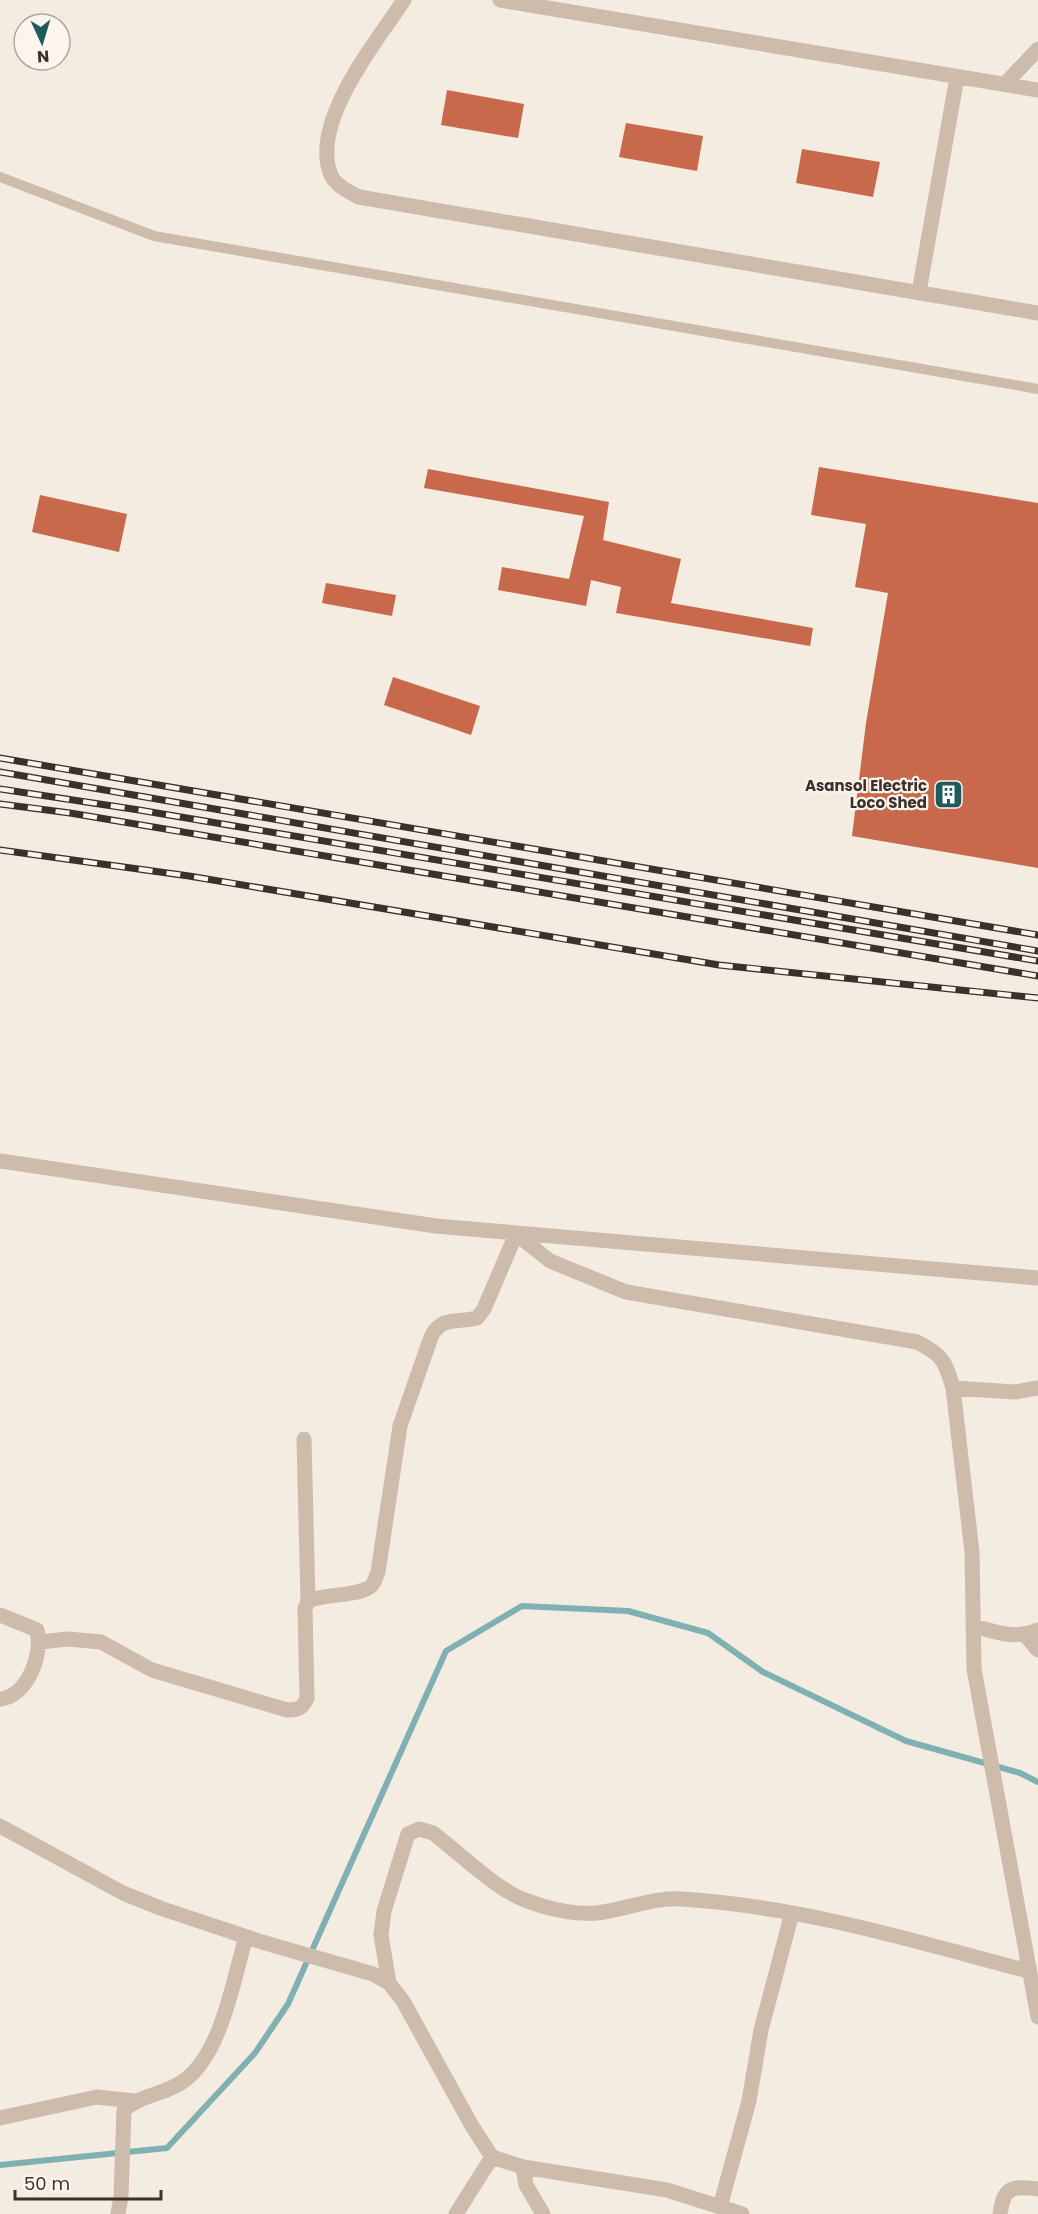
<svg xmlns="http://www.w3.org/2000/svg" width="1038" height="2214" font-family="Poppins,sans-serif">
<style>
.lines{fill:none;stroke-linecap:round;stroke-linejoin:round}
.stream{stroke:#7fb0b2;stroke-width:6}
.building{fill:#c8694b}
.service{stroke:#cdbbac;stroke-width:10}
.minor{stroke:#cdbbac;stroke-width:15}
.rail-casing{stroke:#3b302b;stroke-width:7}
.rail{stroke:#fbf5ee;stroke-width:4.5;stroke-dasharray:14;stroke-linecap:butt}
.labels{text-anchor:middle;dominant-baseline:central;stroke-width:4.5;stroke-linejoin:round;paint-order:stroke}
.poi-label{font-size:15px;font-weight:bold;fill:#3b302b;stroke:#fbf5ee;text-anchor:end}
</style>
<rect width="100%" height="100%" fill="#f4ebe1"/>
<g class="lines">
<path class="stream" d="M0,2165L167,2148L255,2053L288,2004L446,1651L522,1606L628,1611L708,1633L763,1672L906,1741L1020,1773L1038,1782"/>
</g>
<path class="building" d="M447,90L524,104L518,138L441,125Z
M626,123L703,136L697,171L619,157Z
M802,149L880,162L873,197L796,183Z
M819,467L1038,503V868L852,836L866,723L888,593L855,587L866,524L811,515Z
M428,469L609,502L603,540L681,559L671,603L813,628L810,646L616,613L621,587L591,580L586,606L498,590L502,567L569,579L584,516L424,488Z
M40,495L127,514L119,552L32,532Z
M326,583L396,595L392,616L322,603Z
M393,677L480,706L471,735L384,705Z"/>
<g class="lines">
<path class="service" d="M0,177L154,236L1038,389"/>
<path class="minor" d="M404,0C377,41 309,123 331,175C336,186 349,192 359,197L1038,313
M500,0L1038,90
M1005,84L1038,49
M919,292L957,77
M0,1161L436,1226L1038,1278
M953,1388L1015,1392L1038,1388
M304,1439L308,1601
M0,1615L37,1630C43,1654 28,1696 0,1699
M973,1626C996,1632 1015,1640 1038,1630
M1025,1635L1038,1650
M40,1642L68,1639L101,1642L152,1670L287,1710C298,1710 303,1708 307,1698L305,1609L308,1601C325,1593 361,1597 372,1585C375,1582 376,1576 378,1572L400,1426L431,1337C441,1316 457,1323 477,1318L484,1309L516,1234L550,1261L626,1292L917,1342C943,1355 945,1361 953,1388L972,1552L974,1669L1038,2017
M0,1826L123,1893L160,1908L262,1942L373,1974L389,1983L403,2001L472,2126L492,2157L523,2167L667,2190L742,2214
M389,1983L381,1935L384,1911L408,1834L419,1829L433,1833C458,1852 497,1890 525,1900C545,1908 574,1915 596,1913C625,1910 652,1897 681,1899C800,1906 914,1941 1028,1971
M0,2118L97,2097L134,2101
M523,2167L526,2185L543,2214
M720,2207L749,2101L761,2030L792,1913
M118,2214L121,2196L124,2110C141,2094 166,2095 185,2080C222,2052 233,1980 246,1937
M456,2214L492,2157
M1000,2214C1004,2186 1012,2186 1038,2189"/>
<defs>
<path id="rail" d="M0,758L1038,935
M0,772L1038,951
M0,789L139,810L1038,961
M0,804L70,813L1038,976
M0,850L189,876L719,965L1038,998"/>
</defs>
<use href="#rail" class="rail-casing"/>
<use href="#rail" class="rail"/>
</g>
<defs>
<symbol id="building-square" viewBox="-11 -11 22 22"><rect x="-9" y="-9" width="18" height="18" rx="4" fill="#1f5a5e" stroke="#fbf5ee"/><path d="M-4-6H4V6H1V3H-1V6H-4ZM-2.5-4.3h1.7v1.8h-1.7ZM.8-4.3h1.7v1.8H.8ZM-2.5-1h1.7V.8h-1.7ZM.8-1h1.7V.8H.8Z" fill="#fff"/></symbol>
</defs>
<g fill-rule="evenodd">
<use href="#building-square" x="932" y="778" width="33" height="33"/>
</g>
<g class="labels">
<g class="poi-label">
<text x="927" y="785">Asansol Electric<tspan x="927" dy="17">Loco Shed</tspan></text>
</g>
</g>
<g transform="translate(42 42) rotate(176)"><circle r="28" fill="#fbf5ee" stroke="#aea6a0" stroke-width="1.5"/>
<path d="M0-4.5L10 22L0 15L-10 22Z" fill="#1f5a5e"/>
<text y="-9" font-size="16" font-weight="bold" text-anchor="middle" fill="#3b302b">N</text>
</g>
<path d="M15 2190v9h146v-9" fill="none" stroke="#3b302b" stroke-width="3"/>
<text x="24" y="2190" font-size="18" fill="#3b302b" stroke="#fbf5ee" stroke-width="4.5" paint-order="stroke">50 m</text>
</svg>
